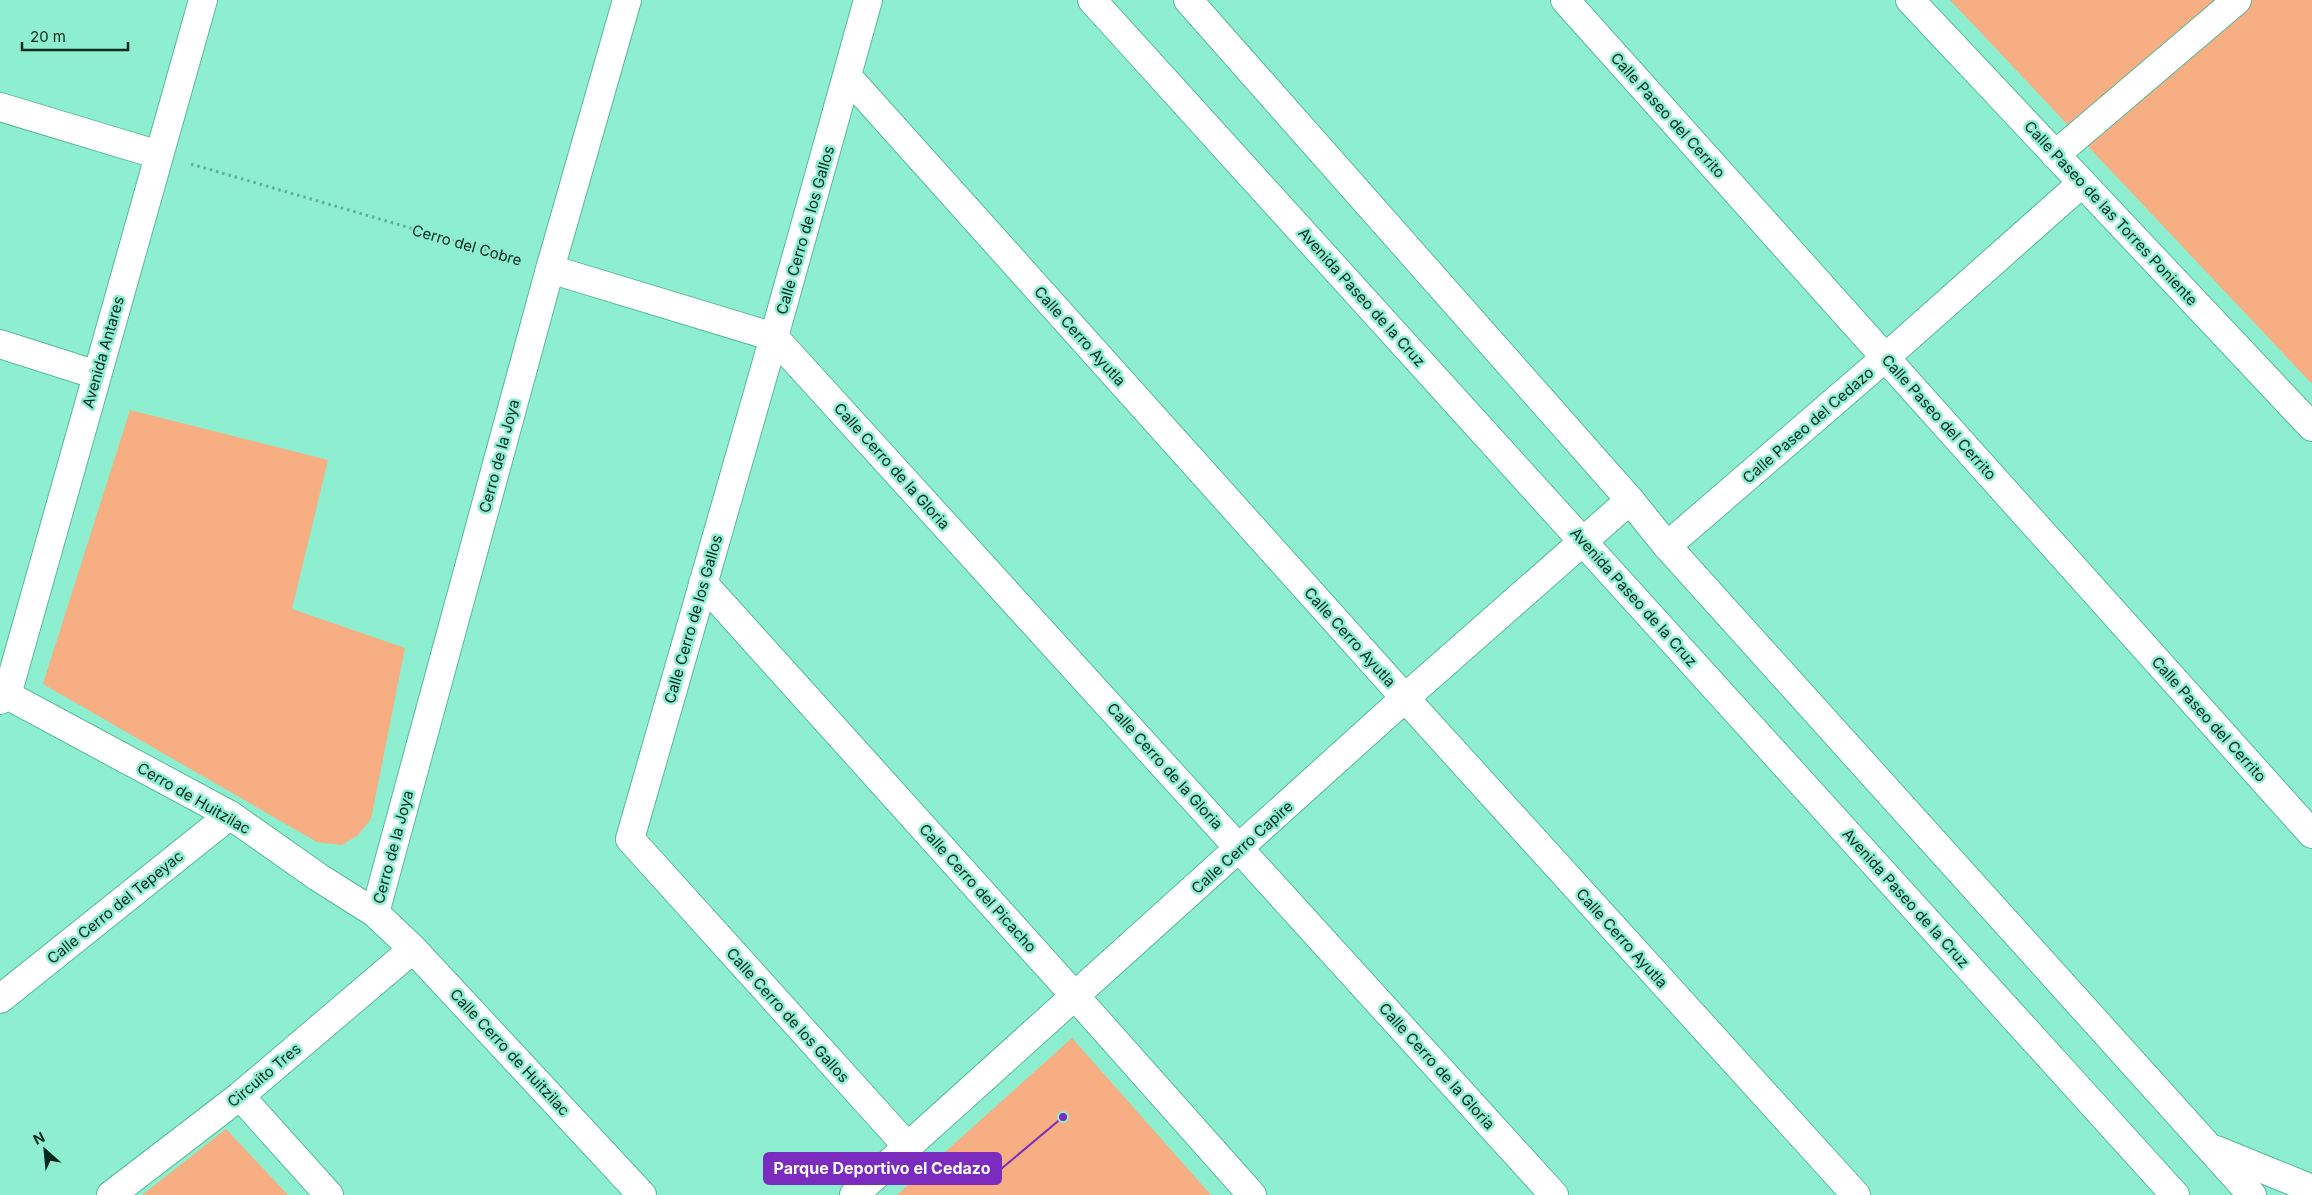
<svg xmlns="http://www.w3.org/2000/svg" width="2312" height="1195" font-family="Inter,sans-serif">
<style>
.green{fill:#f6ae82}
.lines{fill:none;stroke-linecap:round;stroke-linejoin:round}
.minor-casing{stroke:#58b99c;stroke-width:30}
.secondary-casing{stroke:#58b99c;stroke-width:30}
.path{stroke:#61b098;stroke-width:3;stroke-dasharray:2.5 4;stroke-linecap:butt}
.minor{stroke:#fff;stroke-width:28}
.secondary{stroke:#fff;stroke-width:28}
.labels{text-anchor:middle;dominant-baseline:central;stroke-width:5;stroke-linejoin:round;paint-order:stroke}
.street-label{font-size:15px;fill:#002a1f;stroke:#8eeed0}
.leader{fill:none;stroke:#7b2cbf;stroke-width:2}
.callout-dot{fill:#7b2cbf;stroke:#8eeed0;stroke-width:2}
.callout{fill:#7b2cbf;stroke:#7b2cbf;stroke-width:2}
.callout-label{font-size:16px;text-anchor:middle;font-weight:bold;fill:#fff}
</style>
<rect width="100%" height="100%" fill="#8eeed0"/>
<path class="green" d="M1950,0H2312V384Z
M130,410L328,460L292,609L405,648L371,819L358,835L342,845L317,842L43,684Z
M1072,1038L1211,1195H897Z
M226,1129L288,1195H142Z"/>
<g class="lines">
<defs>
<path id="minor" d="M868,0L774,337L630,839L908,1147
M1565,0L2312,834
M1910,0L2312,427
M848,77L1405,698L1856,1195
M0,107L159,155
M2055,155L2237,0
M550,269L774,337L1554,1195
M0,344L97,375
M1667,546L1886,357L2082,183
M703,583L1075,996L1252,1195
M7,695L230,815L318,877L375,913L413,949L642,1195
M0,700L7,695L203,0
M375,913L550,269L627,0
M0,999L230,815
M240,1096L329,1195
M111,1195L240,1096L413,949
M854,1195L1405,698L1630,500"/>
<path id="secondary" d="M1092,0L2175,1195
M1188,0L1630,500L1667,546L2252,1195
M2216,1150L2312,1189"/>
</defs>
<use href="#minor" class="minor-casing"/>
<use href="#secondary" class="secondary-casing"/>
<path class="path" d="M191,164L520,260"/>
<use href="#minor" class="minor"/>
<use href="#secondary" class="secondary"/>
</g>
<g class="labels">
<g class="street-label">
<text transform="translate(1668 115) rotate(48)">Calle Paseo del Cerrito</text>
<text transform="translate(2111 213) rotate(47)">Calle Paseo de las Torres Poniente</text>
<text transform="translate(805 230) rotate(-74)">Calle Cerro de los Gallos</text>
<text transform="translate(467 245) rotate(16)">Cerro del Cobre</text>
<text transform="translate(1362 297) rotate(48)">Avenida Paseo de la Cruz</text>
<text transform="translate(1080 336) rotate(48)">Calle Cerro Ayutla</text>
<text transform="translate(103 352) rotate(-74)">Avenida Antares</text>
<text transform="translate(1939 417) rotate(48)">Calle Paseo del Cerrito</text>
<text transform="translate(1808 425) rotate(-41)">Calle Paseo del Cedazo</text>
<text transform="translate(499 456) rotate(-75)">Cerro de la Joya</text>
<text transform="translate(892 466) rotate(48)">Calle Cerro de la Gloria</text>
<text transform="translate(1634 597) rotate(48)">Avenida Paseo de la Cruz</text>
<text transform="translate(693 619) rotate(-74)">Calle Cerro de los Gallos</text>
<text transform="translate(1350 637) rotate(48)">Calle Cerro Ayutla</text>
<text transform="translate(2209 719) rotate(48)">Calle Paseo del Cerrito</text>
<text transform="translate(1165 766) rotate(48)">Calle Cerro de la Gloria</text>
<text transform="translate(194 798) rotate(30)">Cerro de Huitzilac</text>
<text transform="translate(393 847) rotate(-75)">Cerro de la Joya</text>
<text transform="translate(1242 847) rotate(-42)">Calle Cerro Capire</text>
<text transform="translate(978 888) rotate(48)">Calle Cerro del Picacho</text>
<text transform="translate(1906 898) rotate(48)">Avenida Paseo de la Cruz</text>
<text transform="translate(115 907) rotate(-39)">Calle Cerro del Tepeyac</text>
<text transform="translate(1622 938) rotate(48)">Calle Cerro Ayutla</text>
<text transform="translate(788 1015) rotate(48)">Calle Cerro de los Gallos</text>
<text transform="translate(510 1052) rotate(47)">Calle Cerro de Huitzilac</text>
<text transform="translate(1437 1066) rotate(48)">Calle Cerro de la Gloria</text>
<text transform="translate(264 1075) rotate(-40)">Circuito Tres</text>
</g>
</g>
<path class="leader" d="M1063 1117L1001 1169"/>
<circle class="callout-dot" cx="1063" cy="1117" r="5"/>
<rect class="callout" x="764" y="1153" width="237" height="31" rx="5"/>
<g class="callout-label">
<text x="882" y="1174">Parque Deportivo el Cedazo</text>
</g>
<g transform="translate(45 1150) rotate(333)" stroke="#8eeed0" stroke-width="4" paint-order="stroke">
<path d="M0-4L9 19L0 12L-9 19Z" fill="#002a1f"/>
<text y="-8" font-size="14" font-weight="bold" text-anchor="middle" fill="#002a1f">N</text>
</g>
<path d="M22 42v8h106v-8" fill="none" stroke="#002a1f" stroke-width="2.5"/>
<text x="30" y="42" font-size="15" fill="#002a1f" stroke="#8eeed0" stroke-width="4" paint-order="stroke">20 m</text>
</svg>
